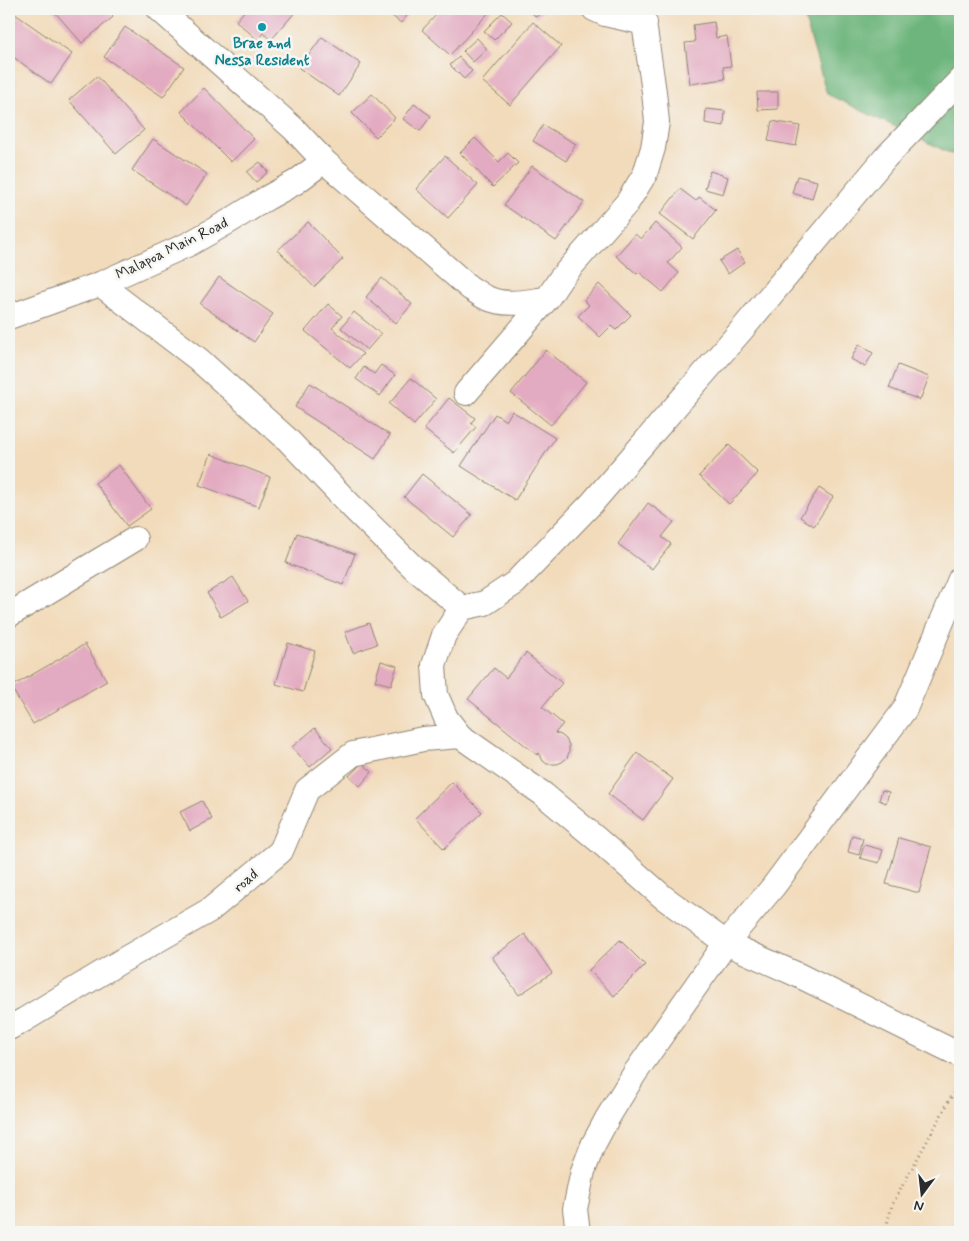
<svg xmlns="http://www.w3.org/2000/svg" width="969" height="1241" font-family="Mynerve,sans-serif">
<style>
.forest{fill:#6db57b;stroke:#4c7053}
.building{fill:#e3abc1}
.lines{fill:none;stroke-linecap:round;stroke-linejoin:round}
.minor-casing{stroke:#8e8373;stroke-width:26}
.path{stroke:#8e8373;stroke-width:3;stroke-dasharray:1 4;stroke-linecap:butt}
.minor{stroke:#fff;stroke-width:24}
.culture-dot{fill:#0f9aa8;stroke:#f6f6f2;stroke-width:2}
.labels{text-anchor:middle;dominant-baseline:central;stroke-width:5;stroke-linejoin:round;paint-order:stroke}
.culture-label{font-size:15px;font-weight:bold;fill:#0d838f;stroke:#f6f6f2}
.street-label{font-size:15px;fill:#2b2b2b;stroke:#f6f6f2}
</style>
<rect width="100%" height="100%" fill="#f6f6f2"/>
<filter id="ink" filterUnits="userSpaceOnUse"><feTurbulence type="fractalNoise" baseFrequency=".02" numOctaves="2"/><feDisplacementMap in="SourceGraphic" scale="10" xChannelSelector="R" yChannelSelector="G"/><feConvolveMatrix kernelMatrix="1 2 1 2 8 2 1 2 1" color-interpolation-filters="sRGB"/></filter>
<filter id="wash" filterUnits="userSpaceOnUse"><feTurbulence type="fractalNoise" baseFrequency=".0096" numOctaves="4" result="noise"/><feDisplacementMap in="SourceGraphic" scale="20" xChannelSelector="R" yChannelSelector="G"/><feGaussianBlur stdDeviation="1.12" result="paint"/><feColorMatrix in="noise" values="0 0 0 0 0 0 0 0 0 0 0 0 0 0 0 0 0 1.4 0 .05"/><feComposite in="paint" operator="in"/></filter>
<g filter="url(#wash)">
<rect width="100%" height="100%" fill="#f2dbbb"/>
<path class="forest" d="M802,9H960V158L827,94Z"/>
<g id="blocks">
<path class="building" d="M52,9H106L113,17L82,43Z
M246,9H298L271,40L263,33L258,40L236,21Z
M383,9H409L411,11L401,23Z
M442,9H492L450,55L422,30Z
M528,9H545L536,17Z
M502,13L512,22L494,40L484,31Z
M15,14L72,54L51,84L9,54V22Z
M533,22L561,46L510,105L482,81Z
M714,22L716,38L727,36L731,66L723,67L725,79L690,84L685,43L695,42L693,25Z
M125,27L184,67L163,97L104,57Z
M322,37L361,64L339,96L299,68Z
M477,38L487,49L473,62L463,51Z
M459,57L472,71L464,79L450,65Z
M97,76L144,130L116,154L69,100Z
M204,88L254,139L231,162L181,112Z
M757,92H778V109L758,110Z
M372,94L395,118L376,137L352,113Z
M414,104L431,116L420,131L403,119Z
M706,109L725,111L724,126L705,123Z
M772,121L800,126L796,146L768,141Z
M543,125L576,144L566,161L533,141Z
M475,138L499,162L508,153L518,163L493,187L460,153Z
M153,139L207,174L186,206L132,170Z
M445,156L478,185L448,218L416,189Z
M260,162L268,172L256,182L247,172Z
M532,166L584,202L556,241L504,205Z
M710,171L728,177L723,194L705,189Z
M797,176L817,181L812,199L792,193Z
M680,189L696,201L699,197L716,210L693,239L660,214Z
M308,222L343,259L314,287L278,250Z
M655,223L682,247L668,263L679,273L663,292L639,272L637,274L616,256L635,234L641,239Z
M737,250L745,262L728,274L719,261Z
M219,277L273,314L254,342L200,304Z
M382,278L412,304L396,323L366,297Z
M599,284L631,315L616,330L611,326L600,337L578,316L589,305L584,300Z
M328,304L342,316L332,328L363,354L350,368L305,331Z
M354,312L381,334L367,350L341,328Z
M859,344L873,353L865,367L851,359Z
M546,350L586,382L551,425L511,393Z
M381,365L395,375L380,396L356,379L364,367L374,374Z
M898,365L929,377L920,400L889,388Z
M411,378L436,399L414,425L389,404Z
M310,383L390,435L375,459L295,407Z
M449,398L475,418L471,423L476,427L454,453L424,429Z
M512,411L555,438L515,500L461,466L495,414L506,421Z
M729,445L758,473L729,504L699,476Z
M211,454L270,477L259,507L199,485Z
M119,465L151,509L127,526L95,483Z
M422,474L472,515L453,537L404,497Z
M819,488L833,497L814,526L800,517Z
M648,503L674,522L662,537L671,544L652,569L618,544Z
M297,533L355,554L343,585L286,563Z
M233,577L248,601L221,617L207,593Z
M369,623L377,644L353,653L345,632Z
M288,643L315,651L303,692L276,684Z
M85,644L107,681L33,724L11,687Z
M526,653L562,683L542,707L563,724L555,733L561,735L566,739L569,745V752L567,758L562,762L557,764H547L543,761L539,753L537,755L468,699L494,668L506,678Z
M381,661L397,666L391,685L375,681Z
M315,728L332,748L310,767L292,747Z
M637,753L673,779L643,820L608,794Z
M362,763L372,772L360,786L349,776Z
M452,782L482,812L444,849L415,818Z
M882,790L889,792L886,803L879,800Z
M202,801L212,819L190,831L180,812Z
M852,835L863,838L859,855L848,852Z
M899,838L931,847L919,893L886,884Z
M864,845L883,850L879,863L860,858Z
M525,934L552,973L519,995L492,957Z
M620,940L645,965L614,996L589,970Z"/>
</g>
</g>
<g filter="url(#ink)">
<use href="#blocks" fill-opacity="0" stroke="#8e8373" stroke-width="1"/>
<g class="lines">
<defs>
<path id="minor" d="M159,9L294,129L324,161L470,288C476,291 481,296 487,298C506,307 528,301 547,299L561,278L627,203L645,174L653,148L657,122L654,92L642,9
M594,9L605,14L645,23
M960,80L885,158L745,326L592,503L515,583L485,603L462,608L444,635L434,665L436,695L446,718L460,736L543,794L598,840L663,897L726,943L798,975L960,1055
M100,284L198,359L287,439L355,510L413,567L462,608
M9,317L100,284L189,244L228,222L267,198L296,182L324,161
M466,393L547,299
M9,615L135,539
M9,1028L24,1020L123,960L210,910L281,851L307,790L353,754L423,739L460,736
M578,1232L575,1209L583,1171L593,1145L608,1117L635,1073L726,943L773,887L905,709L960,579"/>
</defs>
<use href="#minor" class="minor-casing"/>
<path class="path" d="M885,1232L892,1205L960,1081"/>
<use href="#minor" class="minor"/>
</g>
</g>
<circle class="culture-dot" cx="262" cy="27" r="5"/>
<g class="labels">
<g class="culture-label">
<text x="262" y="44">Brae and<tspan x="262" dy="17">Nessa Resident</tspan></text>
</g>
<g class="street-label">
<text transform="translate(172 249) rotate(-26)">Malapoa Main Road</text>
<text transform="translate(246 881) rotate(-39)">road</text>
</g>
</g>
<rect width="969" height="1241" fill="none" stroke="#f6f6f2" stroke-width="30"/>
<g transform="translate(922 1194) rotate(195)" stroke="#f6f6f2" stroke-width="4" paint-order="stroke">
<path d="M0-4L9 19L0 12L-9 19Z" fill="#2b2b2b"/>
<text y="-8" font-size="14" font-weight="bold" text-anchor="middle" fill="#2b2b2b">N</text>
</g>
</svg>
